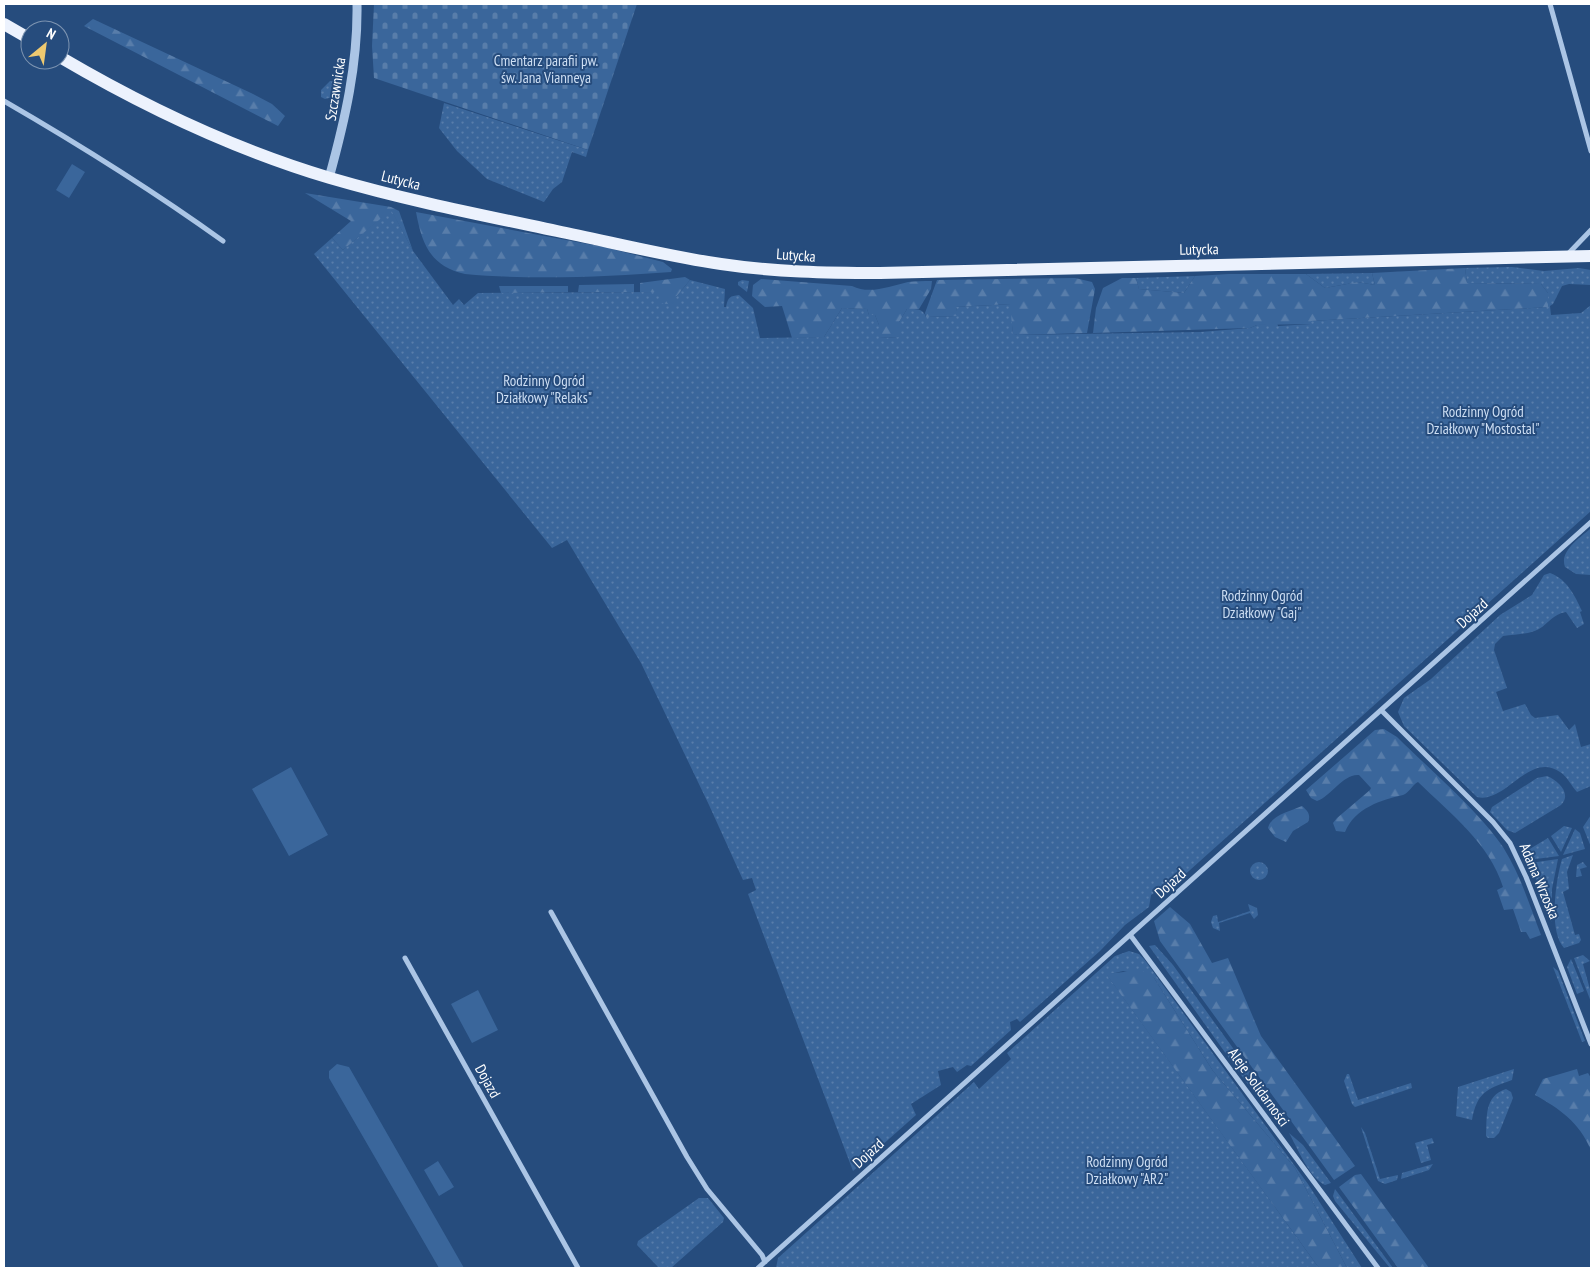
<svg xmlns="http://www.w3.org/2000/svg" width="1595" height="1272" font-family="'PT Sans Narrow',sans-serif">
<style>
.grass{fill:url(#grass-dots)}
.forest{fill:url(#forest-firs)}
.cemetery{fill:url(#cemetery-stones)}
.park{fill:#3a669b}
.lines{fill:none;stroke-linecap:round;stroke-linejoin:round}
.minor{stroke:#abc5e5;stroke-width:5}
.tertiary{stroke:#abc5e5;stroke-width:9}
.primary{stroke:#ecf2fd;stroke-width:12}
.labels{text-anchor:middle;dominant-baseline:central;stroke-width:4;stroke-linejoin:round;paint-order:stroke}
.park-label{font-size:15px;fill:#cedff4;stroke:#264c7d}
.street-label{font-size:15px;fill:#fff;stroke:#264c7d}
</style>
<defs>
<pattern id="grass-dots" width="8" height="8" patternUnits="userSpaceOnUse" patternTransform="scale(1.25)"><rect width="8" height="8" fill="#3a669b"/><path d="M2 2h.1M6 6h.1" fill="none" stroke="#587daa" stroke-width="1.8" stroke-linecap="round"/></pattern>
<pattern id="forest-firs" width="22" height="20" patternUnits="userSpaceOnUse" patternTransform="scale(1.25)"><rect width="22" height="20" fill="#3a669b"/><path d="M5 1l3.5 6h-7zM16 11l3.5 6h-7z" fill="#587daa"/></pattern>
<pattern id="cemetery-stones" width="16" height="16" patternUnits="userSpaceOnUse" patternTransform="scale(1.25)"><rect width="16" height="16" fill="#3a669b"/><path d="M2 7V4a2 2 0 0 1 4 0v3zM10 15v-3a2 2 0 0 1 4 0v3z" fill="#587daa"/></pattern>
</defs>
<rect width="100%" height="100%" fill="#264c7d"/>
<path class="grass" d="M330,81H336L340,87L333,97L325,99L321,97V90Z
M444,103L588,150L586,157L572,152L562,182L553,189L544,202L487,179L457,151L439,128Z
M391,209L413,251L453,305L459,299L464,305L478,293L661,292L676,297L690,280L725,289L724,307H726C728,297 730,296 739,295L753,308L760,338L824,337L842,308L867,309L869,315H875L879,325V338L899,337V322L907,309C916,309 923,308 926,317L957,316L956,307L1011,304L1013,335L1200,332L1250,328L1257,325L1277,323L1278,326L1311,324V321L1548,307V293L1541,284L1467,283L1465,268L1512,267L1544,271L1579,268L1591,270V285L1569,284L1562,286L1553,304L1550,306L1551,315L1581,313L1591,305V511L1161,896L1159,890L1151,895L1149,907L1125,925L1100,951L1020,1022L1017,1019L1010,1022L1011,1030L971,1066L967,1065L957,1072L953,1067L938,1071L941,1085L911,1104L916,1115L853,1171L748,894L756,890L752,878L743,880L709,805L641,663L567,540L552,548L314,254L332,238L343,250Z
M1372,273L1375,285L1358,282L1325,288L1306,274Z
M1195,276L1184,293L1139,289L1136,278Z
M742,280L749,281L747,292L738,285V282Z
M1591,528V575L1576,574L1565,567C1559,551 1580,538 1591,528Z
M1550,573C1567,579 1575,596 1582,611L1580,612L1584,624L1577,628L1566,612C1553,614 1549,623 1539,629C1527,635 1515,634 1503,636L1495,644L1494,650L1507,688L1496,692L1503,711L1525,704L1531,715L1535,718L1558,715L1569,730L1575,724L1581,747L1591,744V786L1577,792C1571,786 1568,777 1560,772C1529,751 1506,804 1477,797L1404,726L1398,712L1404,698L1431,679L1500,615L1532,595L1544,575Z
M1547,776C1559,781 1572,794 1561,805L1515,833L1507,830L1490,812L1492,807L1537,778Z
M1591,815V847L1583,827Z
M1564,826L1572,828L1561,852L1551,836Z
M1575,829L1580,833L1585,849L1563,855Z
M1548,838L1559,856L1528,860L1526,855L1528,850Z
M1573,855L1567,872L1569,889L1563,892L1575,935L1579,934L1581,940L1579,943L1564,948C1548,931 1556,879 1562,859Z
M1558,859L1552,889V922L1530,863Z
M1250 871a9 9 0 1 1 18 0a9 9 0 1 1-18 0Z
M1583,862L1587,867L1580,869L1582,876L1576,877L1577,865Z
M1248,904L1257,908L1258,915L1254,919L1250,913L1219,923L1220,931L1213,928L1211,922L1213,916L1217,915L1218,922L1250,911Z
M1155,945L1173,965L1261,1087L1269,1105L1249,1086L1149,946Z
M1129,951L1139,954L1144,959L1308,1184L1362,1268H1347L1295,1168L1213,1071L1154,978L1123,971L1107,975L1319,1268H776L778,1258L974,1082L979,1089L1011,1059L1007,1053L1115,956Z
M1583,955L1590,961L1583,964L1591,993V1002L1574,958Z
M1571,959L1584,991L1577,994L1567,967Z
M1553,967L1558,971L1585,1041L1582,1042Z
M1514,1069L1512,1080C1486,1089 1477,1093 1472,1120L1456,1116L1458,1087Z
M1347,1074H1349L1358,1100L1411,1083L1412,1088L1355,1107L1352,1104L1344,1081Z
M1506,1089L1511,1092L1513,1098L1499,1133L1494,1138H1488L1486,1136C1487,1117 1484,1096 1506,1089Z
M1361,1127L1365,1133L1380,1179L1398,1175L1397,1180L1385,1184L1378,1181Z
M1289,1133L1303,1145L1331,1183L1325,1185C1309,1178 1297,1147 1289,1133Z
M1432,1138L1434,1143L1427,1145L1431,1160L1421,1163L1415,1143Z
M1433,1164L1429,1170L1401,1179L1402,1173Z
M1335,1189L1393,1268H1390L1335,1201L1333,1196Z
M699,1198H708L724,1218L723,1222L671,1268H659L637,1245L638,1241Z"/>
<path class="forest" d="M93,19L251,93L272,104L285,116L278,126L84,26Z
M305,193L391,207L399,211L413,251L391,210L343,250L332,238L351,221Z
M416,212L604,247L663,262L672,269L671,272C607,277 528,280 465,274C430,266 422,244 416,212Z
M1465,268L1467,283L1541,284L1548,293V307L1311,321V324L1257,325L1250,328L1093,333L1096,308L1103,288L1122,278H1136L1139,289L1184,293L1195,276L1229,274H1306L1325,288L1358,282L1375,285L1372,273Z
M685,277L690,280L676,297L675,305L660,303L661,292H640V283Z
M1075,278L1092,282L1095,289L1087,333L1013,335L1010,304L956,307L958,316L926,317L925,313L937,280Z
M761,279L852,286C870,295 890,286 908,282C915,281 924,281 932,281L931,289L919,309H907L899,322L900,337L879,338V325L875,315H869L867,309L842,308L824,337L792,338L782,306L765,307L752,296L753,285Z
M634,284V292H578L579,285Z
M499,286H568V292L501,293Z
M1384,729L1397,737C1429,769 1478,810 1503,847C1520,874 1530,906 1541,935L1530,939L1526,932H1521L1513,909L1504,910L1497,890L1503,887C1490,844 1450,813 1418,782C1412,785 1409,793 1403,795C1381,800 1355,808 1345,832L1336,831L1333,823L1337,818L1370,790L1371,788L1359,775C1344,773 1331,796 1317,801L1311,798L1306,790L1375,730Z
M1302,806C1308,811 1311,815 1308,822L1293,831L1286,842L1275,837L1268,828C1271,815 1291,811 1302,806Z
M1170,907L1190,924L1212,963L1228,958L1261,1036L1355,1166L1334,1180L1160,941L1154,921Z
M1141,970L1154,978L1213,1071L1295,1168L1347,1268H1319L1106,974Z
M1577,1069L1579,1076L1588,1073L1591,1078V1150C1579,1122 1560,1109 1535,1095L1543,1079Z
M1361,1174L1429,1268H1398L1339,1187L1355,1175Z"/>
<path class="cemetery" d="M374,4H637L588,150L374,78L372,46Z"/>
<path class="park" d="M72,164L85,172L69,198L56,190Z
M291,767L328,835L289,856L252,789Z
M478,990L498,1030L472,1043L451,1004Z
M337,1064L349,1067L464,1268H439L329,1078V1071Z
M438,1161L454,1187L439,1196L424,1170Z"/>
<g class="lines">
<path class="minor" d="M1550,4L1591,151
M4,101C80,145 152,190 223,241
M1567,255L1591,230
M1382,711L1493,822L1510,843L1526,877L1591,1044
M551,912L687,1157L707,1189L762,1255L765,1262
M1131,936L1378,1268
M405,958L578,1268
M758,1268L1591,522"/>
<path class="tertiary" d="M329,178C345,120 358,64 357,4"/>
<path class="primary" d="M4,24L30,39
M60,57C145,107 236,150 330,178C405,200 481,215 557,231C611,242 666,256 721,264C774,272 827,273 880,273L1591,256"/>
</g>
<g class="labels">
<g class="park-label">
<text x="546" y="60">Cmentarz parafii pw.<tspan x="546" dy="17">św. Jana Vianneya</tspan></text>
<text x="544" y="380">Rodzinny Ogród<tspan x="544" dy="17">Działkowy "Relaks"</tspan></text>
<text x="1483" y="411">Rodzinny Ogród<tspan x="1483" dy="17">Działkowy "Mostostal"</tspan></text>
<text x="1262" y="595">Rodzinny Ogród<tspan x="1262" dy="17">Działkowy "Gaj"</tspan></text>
<text x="1127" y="1161">Rodzinny Ogród<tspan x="1127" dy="17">Działkowy "AR2"</tspan></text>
</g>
<g class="street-label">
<text transform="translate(335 89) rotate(-81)">Szczawnicka</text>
<text transform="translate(401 180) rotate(14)">Lutycka</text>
<text transform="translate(1199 249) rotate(-1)">Lutycka</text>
<text transform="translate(796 255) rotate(4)">Lutycka</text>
<text transform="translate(1472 613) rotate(-42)">Dojazd</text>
<text transform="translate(1540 881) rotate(67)">Adama Wrzoska</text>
<text transform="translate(1170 883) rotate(-42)">Dojazd</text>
<text transform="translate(488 1081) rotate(61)">Dojazd</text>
<text transform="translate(1259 1087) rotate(54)">Aleje Solidarności</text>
<text transform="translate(868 1153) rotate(-42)">Dojazd</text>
</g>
</g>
<rect width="1595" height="1272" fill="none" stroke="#ffffff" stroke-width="10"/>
<g transform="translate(45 45) rotate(29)"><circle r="24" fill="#264c7d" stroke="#7d94b1"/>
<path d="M0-4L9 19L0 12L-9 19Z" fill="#eec970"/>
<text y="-8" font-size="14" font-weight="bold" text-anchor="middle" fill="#ffffff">N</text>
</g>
</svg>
